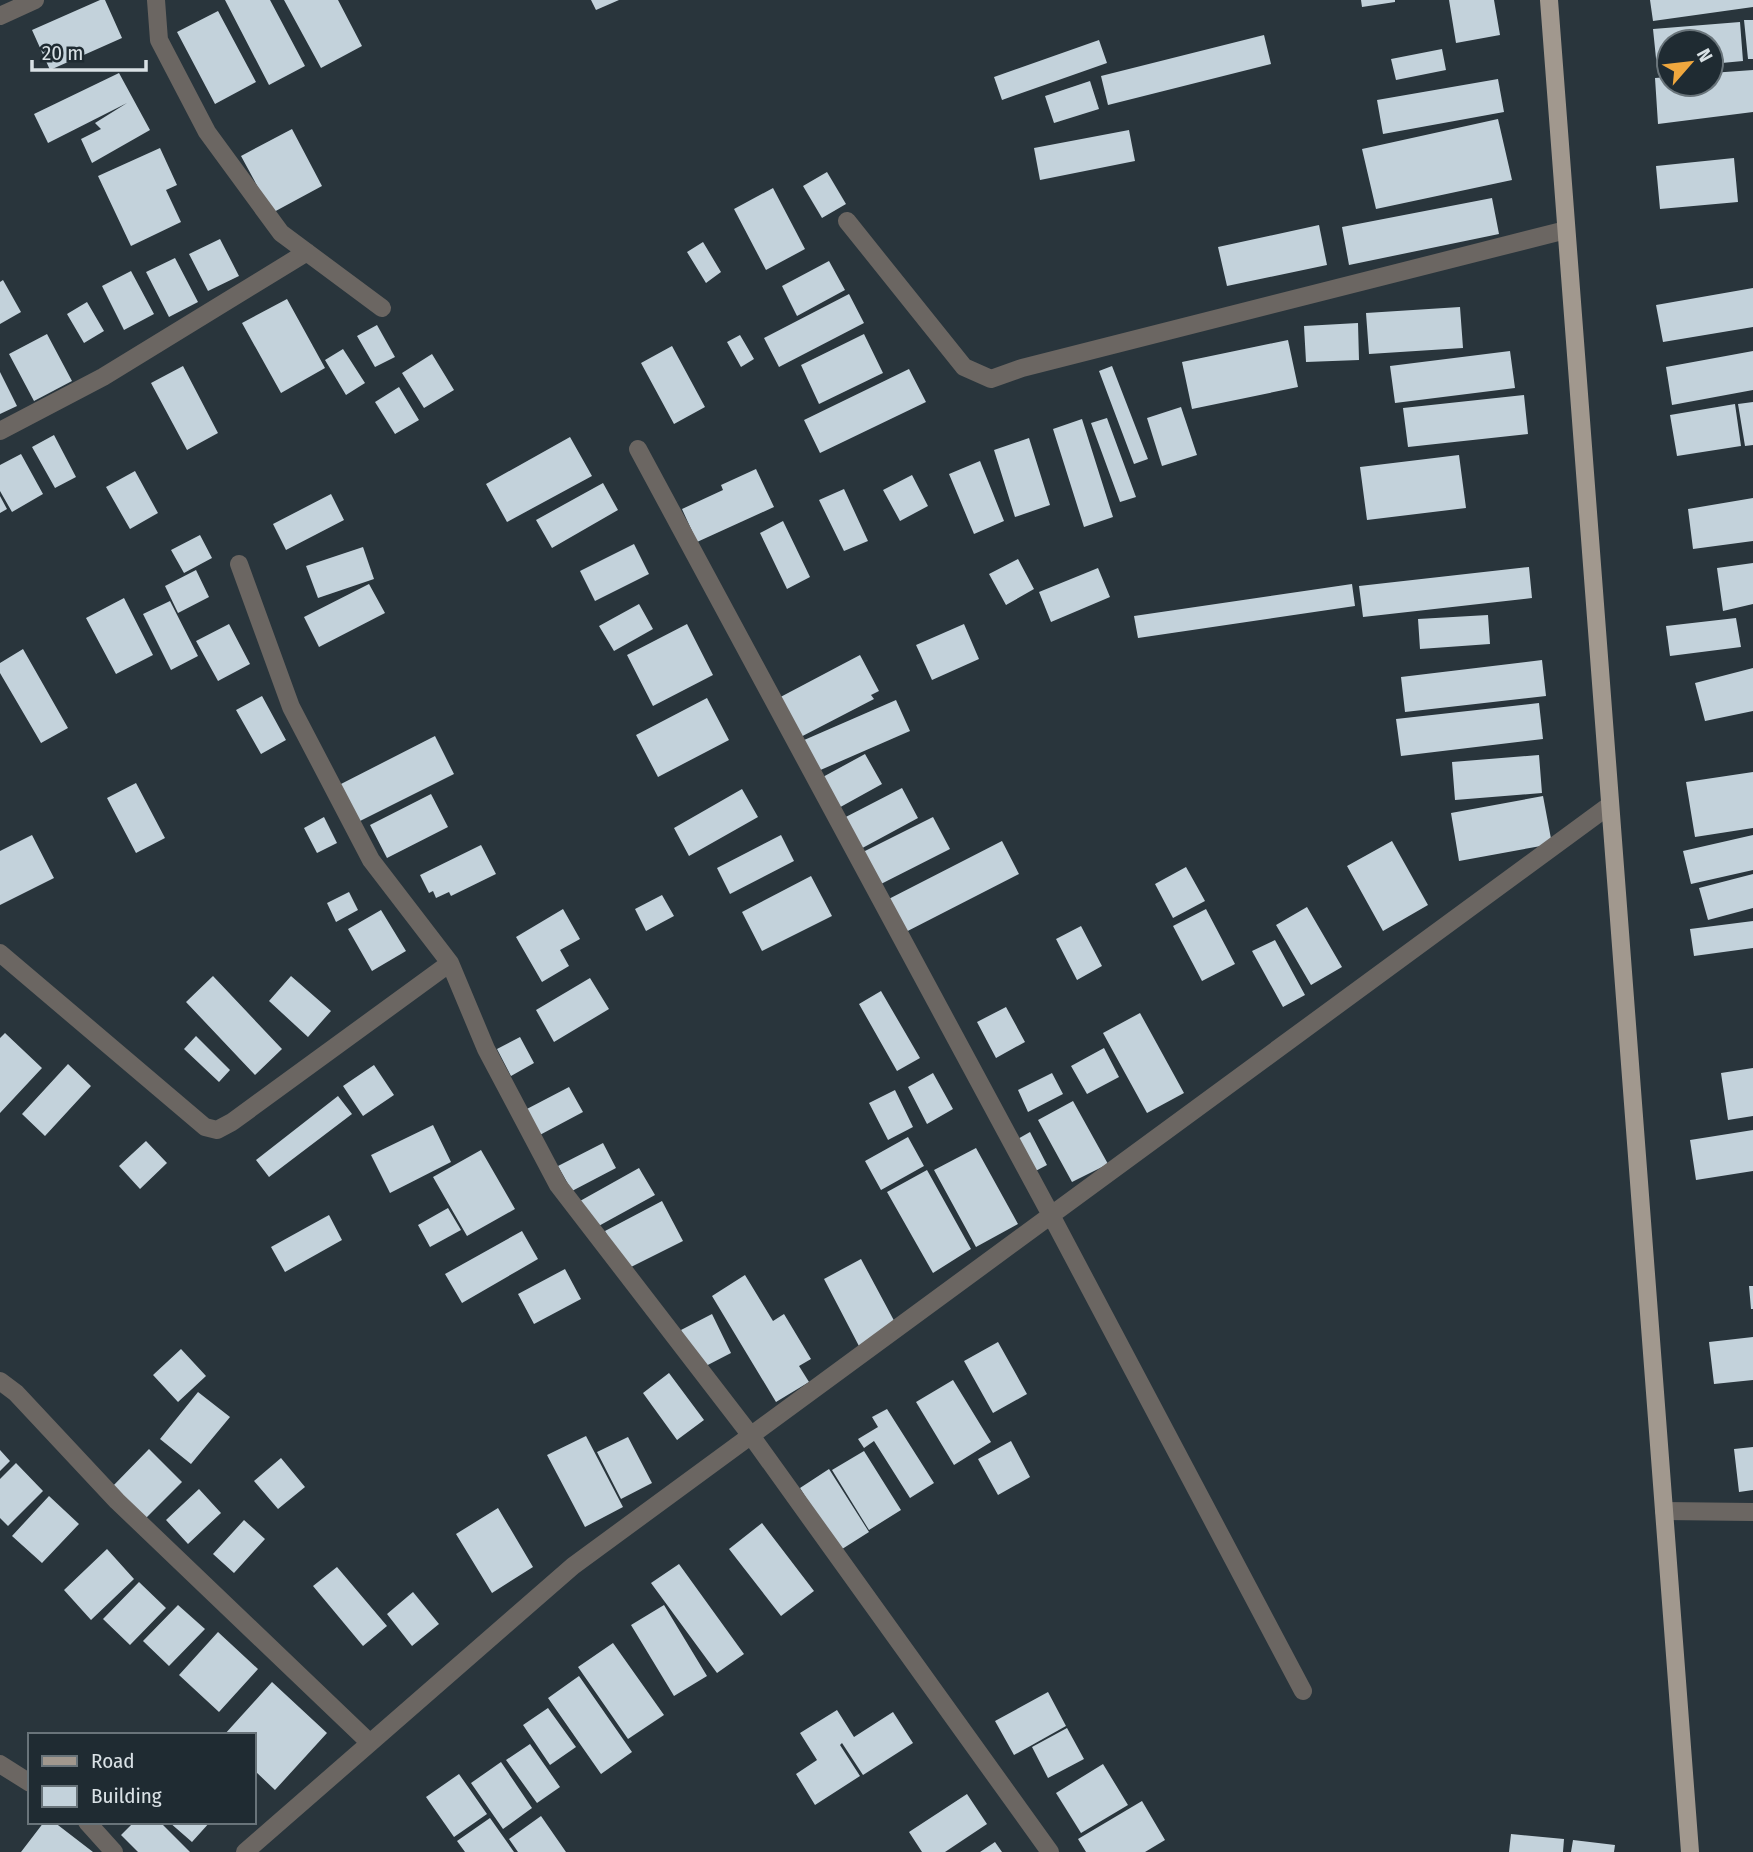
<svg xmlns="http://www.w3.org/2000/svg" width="1753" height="1852" font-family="'Fira Sans Condensed',sans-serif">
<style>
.building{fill:#c3d2db}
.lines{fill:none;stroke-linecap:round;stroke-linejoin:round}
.minor{stroke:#6b6662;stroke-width:18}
.major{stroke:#a1988e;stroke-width:18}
</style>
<rect width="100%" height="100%" fill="#29353c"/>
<path class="building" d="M100,0H105L122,38L50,70L32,30Z
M225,0H270L305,66L269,85Z
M284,0H338L362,46L321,68Z
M591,0H619L596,10Z
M1361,0H1395V2L1362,7Z
M1449,0H1494L1500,35L1456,43Z
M1650,0H1753V7L1653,21Z
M218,11L256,82L215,104L177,32Z
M1744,20H1753V59H1748Z
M1740,22L1743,61L1711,64V42H1669V67L1657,68L1653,29Z
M1264,35L1271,64L1108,105L1101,76Z
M1099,40L1107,63L1002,100L994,77Z
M1442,49L1446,70L1396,80L1391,59Z
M1753,70V112L1658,124L1655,78L1669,77V84H1711V73Z
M119,73L150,130L92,163L81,139L101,129L95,123L127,103L48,143L34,114Z
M1498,79L1504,112L1383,134L1377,100Z
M1090,81L1099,109L1054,123L1045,96Z
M1498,119L1512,180L1376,209L1362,149Z
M292,129L322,186L272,213L241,156Z
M1129,130L1135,161L1040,180L1034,148Z
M160,148L177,185L166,190L181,222L131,246L98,176Z
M1734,158L1738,202L1660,209L1656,166Z
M827,172L846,204L822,218L803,186Z
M773,188L805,249L766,270L734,209Z
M1492,198L1499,234L1349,265L1342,227Z
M1319,225L1327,265L1227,286L1218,247Z
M220,239L239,276L208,291L189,254Z
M703,242L721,272L706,283L687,252Z
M175,258L198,302L169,317L146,272Z
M829,261L845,290L797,316L782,286Z
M131,271L154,314L124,330L102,286Z
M3,280L21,312L0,324V282Z
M1753,288V327L1663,342L1656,305Z
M849,294L864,323L779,367L764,338Z
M287,299L325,368L281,393L242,323Z
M87,302L104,331L84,343L67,314Z
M1460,307L1463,348L1369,354L1366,313Z
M1358,323L1359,360L1306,362L1304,326Z
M377,325L395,357L375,367L357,336Z
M47,334L72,381L34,401L9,354Z
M864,334L883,373L819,404L801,365Z
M740,335L754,359L741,367L727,342Z
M1288,340L1298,387L1192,409L1182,362Z
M672,346L705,407L674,424L641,363Z
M343,349L365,383L346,395L325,360Z
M1510,351L1515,388L1395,403L1390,366Z
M1753,351V390L1672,405L1666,367Z
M432,354L454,390L424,408L402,373Z
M183,366L218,433L187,450L151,383Z
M1112,366L1148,459L1134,464L1099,371Z
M909,369L926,402L820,453L804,420Z
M0,372L17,406L0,414Z
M399,387L419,420L395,434L375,402Z
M1524,395L1528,434L1408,447L1403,408Z
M1753,402V445L1745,446L1738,404Z
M1735,404L1741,446L1677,456L1670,415Z
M1181,407L1197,455L1162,466L1147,418Z
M1107,418L1136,497L1120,502L1091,423Z
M1082,419L1113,517L1084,527L1053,429Z
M54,435L76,477L55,488L32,447Z
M570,437L592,476L507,522L486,484Z
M1029,438L1050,505L1015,517L994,450Z
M21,454L43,494L12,512L0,491V465Z
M1459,455L1466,508L1367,520L1360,467Z
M980,461L1004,521L974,534L949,474Z
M756,469L774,507L697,542L682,509L723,490L721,485Z
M135,471L158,513L130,529L106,487Z
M912,475L928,506L900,521L883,490Z
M603,483L618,510L552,548L536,520Z
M844,489L868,541L844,551L819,500Z
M331,494L344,520L286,550L273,524Z
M0,496L7,509L0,513Z
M1753,498V541L1693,549L1688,509Z
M783,521L810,577L787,589L760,533Z
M200,535L212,558L184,573L171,550Z
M634,544L649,574L595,601L580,571Z
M363,547L374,579L318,598L306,566Z
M1018,559L1034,589L1006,605L989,574Z
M1753,563V604L1723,611L1717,568Z
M1529,567L1532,598L1363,617L1359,586Z
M1098,568L1110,597L1051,622L1039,592Z
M196,570L209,597L178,613L165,586Z
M369,584L385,613L319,647L304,617Z
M1352,584L1355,606L1138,638L1134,616Z
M124,598L153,655L116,674L86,618Z
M170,601L198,656L171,670L143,614Z
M639,604L653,629L614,651L599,626Z
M1488,615L1490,644L1420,649L1418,619Z
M1736,618L1741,647L1670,656L1666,626Z
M229,624L250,664L218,681L196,641Z
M687,624L713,675L653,706L627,655Z
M964,624L979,659L932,680L916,645Z
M23,649L68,728L41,743L0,673V663Z
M860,655L879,691L871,695L874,699L791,742L771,702Z
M1542,660L1546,696L1405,712L1401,677Z
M1753,668V711L1705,721L1695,683Z
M262,696L286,740L261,754L236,710Z
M707,698L729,740L658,777L636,735Z
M896,700L910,731L809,775L795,744Z
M1539,703L1543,739L1401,756L1396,719Z
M435,736L454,774L358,822L339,785Z
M865,754L882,784L826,815L810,784Z
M1539,755L1542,793L1455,800L1452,762Z
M1753,772V828L1695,837L1686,782Z
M136,783L165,838L136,853L107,798Z
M902,788L918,818L855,852L838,821Z
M742,789L758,817L689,856L674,828Z
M431,794L448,827L387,858L370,825Z
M1543,796L1552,844L1459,861L1451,813Z
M324,817L337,843L317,853L304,828Z
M933,817L950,849L879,885L863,852Z
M32,835L54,878L0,905V851Z
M781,835L794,861L730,894L717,868Z
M1753,835V870L1691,884L1683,851Z
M1002,841L1019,874L894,938L877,905Z
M1392,841L1428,905L1383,931L1347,866Z
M481,845L496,874L451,896L449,892L436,898L433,891L429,893L420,875Z
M1186,867L1205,901L1173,918L1155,884Z
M1753,874V908L1708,920L1699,888Z
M811,876L832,916L762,951L742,912Z
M349,892L358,910L336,922L327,903Z
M662,895L674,916L646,931L635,909Z
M1307,907L1342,967L1311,985L1276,925Z
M563,909L580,939L560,950L569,966L542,982L516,937Z
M1206,909L1235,964L1202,981L1173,926Z
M381,910L406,951L372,971L348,929Z
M1753,921V948L1694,956L1690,929Z
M1081,926L1102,966L1077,980L1056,939Z
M1275,940L1305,995L1283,1007L1252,951Z
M213,976L282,1049L255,1075L186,1002Z
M291,976L331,1011L308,1037L269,1001Z
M590,978L609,1009L554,1042L536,1010Z
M881,991L920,1058L897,1071L859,1004Z
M1006,1007L1025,1042L996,1058L977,1022Z
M1140,1013L1184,1093L1147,1113L1103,1033Z
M5,1033L42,1068L0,1113V1038Z
M196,1036L230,1070L219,1082L184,1049Z
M520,1037L534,1063L511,1076L497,1049Z
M1104,1048L1119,1077L1087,1094L1071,1066Z
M68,1064L91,1086L45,1136L22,1114Z
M374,1065L394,1095L363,1116L343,1086Z
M1753,1068V1116L1728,1120L1721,1073Z
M933,1073L953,1109L927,1124L908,1087Z
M1052,1073L1063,1094L1028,1112L1018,1090Z
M569,1087L583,1112L536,1137L523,1111Z
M895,1090L913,1127L888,1140L869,1103Z
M338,1096L352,1114L269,1177L256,1160Z
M1073,1101L1108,1164L1072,1182L1038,1120Z
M433,1125L451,1162L390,1193L371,1155Z
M1753,1130V1171L1696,1180L1690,1140Z
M1030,1132L1047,1165L1024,1177L1007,1145Z
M908,1137L924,1166L881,1190L865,1161Z
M146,1141L167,1163L140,1189L119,1166Z
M603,1143L616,1168L572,1191L558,1166Z
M976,1148L1018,1224L976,1247L934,1170Z
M481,1150L515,1209L467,1236L433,1177Z
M639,1168L655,1195L595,1228L580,1201Z
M927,1170L971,1249L933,1273L887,1192Z
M662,1201L683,1241L625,1270L605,1231Z
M448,1208L461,1230L430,1247L418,1225Z
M329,1215L342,1240L285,1272L271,1247Z
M522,1231L538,1259L462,1303L445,1274Z
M861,1259L898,1328L860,1348L824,1279Z
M565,1269L581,1299L534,1324L518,1294Z
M745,1275L773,1321L784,1314L811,1359L799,1366L809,1382L776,1402L712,1296Z
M1749,1286H1753V1309H1751Z
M712,1314L731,1353L700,1369L681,1330Z
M1753,1337V1380L1714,1384L1709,1342Z
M998,1342L1027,1394L993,1413L964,1361Z
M181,1349L206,1376L178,1402L153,1375Z
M669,1373L704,1420L677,1440L643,1393Z
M953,1380L991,1442L954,1465L916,1402Z
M198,1392L230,1417L191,1464L160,1439Z
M887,1409L934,1483L910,1498L874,1441L864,1448L858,1439L878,1427L872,1417Z
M586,1436L623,1507L585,1527L547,1455Z
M628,1437L652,1483L621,1499L597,1452Z
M1011,1441L1030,1477L998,1495L978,1459Z
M1753,1447V1490L1739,1492L1734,1449Z
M149,1449L182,1482L144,1520L111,1488Z
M0,1450L10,1461L0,1471Z
M864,1451L901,1510L869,1530L832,1470Z
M281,1458L305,1487L278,1509L254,1481Z
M16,1463L43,1491L8,1526L0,1518V1479Z
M829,1469L869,1532L839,1551L800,1488Z
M199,1489L221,1513L188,1544L166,1520Z
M49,1496L79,1524L42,1563L12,1536Z
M498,1508L533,1567L492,1593L456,1534Z
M244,1520L265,1539L234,1573L213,1554Z
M762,1523L814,1591L781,1616L729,1549Z
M107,1549L134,1579L91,1620L64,1590Z
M679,1564L744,1654L717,1673L651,1583Z
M337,1567L387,1626L363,1646L313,1586Z
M139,1582L166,1608L130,1645L103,1619Z
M413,1592L439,1624L412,1646L387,1614Z
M178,1605L205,1629L169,1666L143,1641Z
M664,1605L707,1676L674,1696L631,1625Z
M218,1632L258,1669L219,1712L179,1675Z
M613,1643L664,1715L628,1739L578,1667Z
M579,1676L632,1752L601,1774L548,1698Z
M272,1682L327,1733L275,1790L254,1770V1735H224Z
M1048,1692L1066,1726L1014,1755L995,1721Z
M548,1708L576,1747L550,1765L523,1725Z
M837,1710L854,1737L893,1712L913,1743L863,1775L842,1743L840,1745L860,1776L815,1805L796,1774L817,1760L800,1733Z
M1067,1728L1084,1759L1048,1778L1032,1747Z
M530,1744L560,1787L537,1803L506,1760Z
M501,1762L532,1808L503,1829L471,1783Z
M1103,1764L1128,1805L1081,1833L1056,1793Z
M459,1774L487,1814L454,1837L426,1797Z
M967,1794L987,1824L945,1852H922L909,1832Z
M1142,1801L1165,1840L1145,1852H1086L1078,1839Z
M541,1816L566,1852H518L509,1839Z
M490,1818L514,1852H465L457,1841Z
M44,1822H54L93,1852H21Z
M134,1822H160L190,1852H138L121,1835Z
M169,1822H210L192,1842Z
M1511,1834L1564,1839L1563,1852H1509Z
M1573,1840L1615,1845L1614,1852H1571Z
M995,1842L1002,1852H980Z"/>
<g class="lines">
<path class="minor" d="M156,0L159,40L207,132L281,233L382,308
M0,16L35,0
M847,221L964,367L991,379L1022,368L1566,230
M0,431L103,377L307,252
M638,449L1052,1217L1303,1691
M239,564L291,707L371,860L450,963L486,1049L558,1185L752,1437L1050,1852
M0,953L205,1127L217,1130L232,1122L450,963
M0,1381L16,1393L117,1501L370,1743
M1664,1511L1753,1512
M0,1764L30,1783
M87,1822L114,1852
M245,1852L573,1566L1610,805"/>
<path class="major" d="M1549,0L1690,1852"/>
</g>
<rect x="28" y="1733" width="228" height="91" fill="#1f2b32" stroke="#69747a" stroke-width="2"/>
<rect x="42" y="1756" width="35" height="10" fill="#a1988e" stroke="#69747a" stroke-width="2"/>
<text x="91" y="1768" font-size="21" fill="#d9e1e5">Road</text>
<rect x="42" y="1786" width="35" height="21" fill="#c3d2db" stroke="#69747a" stroke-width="2"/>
<text x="91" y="1803" font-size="21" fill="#d9e1e5">Building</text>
<g transform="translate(1690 63) rotate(62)"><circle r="33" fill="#1f2b32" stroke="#69747a" stroke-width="2"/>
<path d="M0-5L12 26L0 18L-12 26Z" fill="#efa73e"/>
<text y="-10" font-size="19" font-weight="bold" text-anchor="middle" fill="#d9e1e5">N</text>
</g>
<path d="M32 60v10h114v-10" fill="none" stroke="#d9e1e5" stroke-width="3.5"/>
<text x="42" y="60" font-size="21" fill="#d9e1e5" stroke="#1f2b32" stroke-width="5" paint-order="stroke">20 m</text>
</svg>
